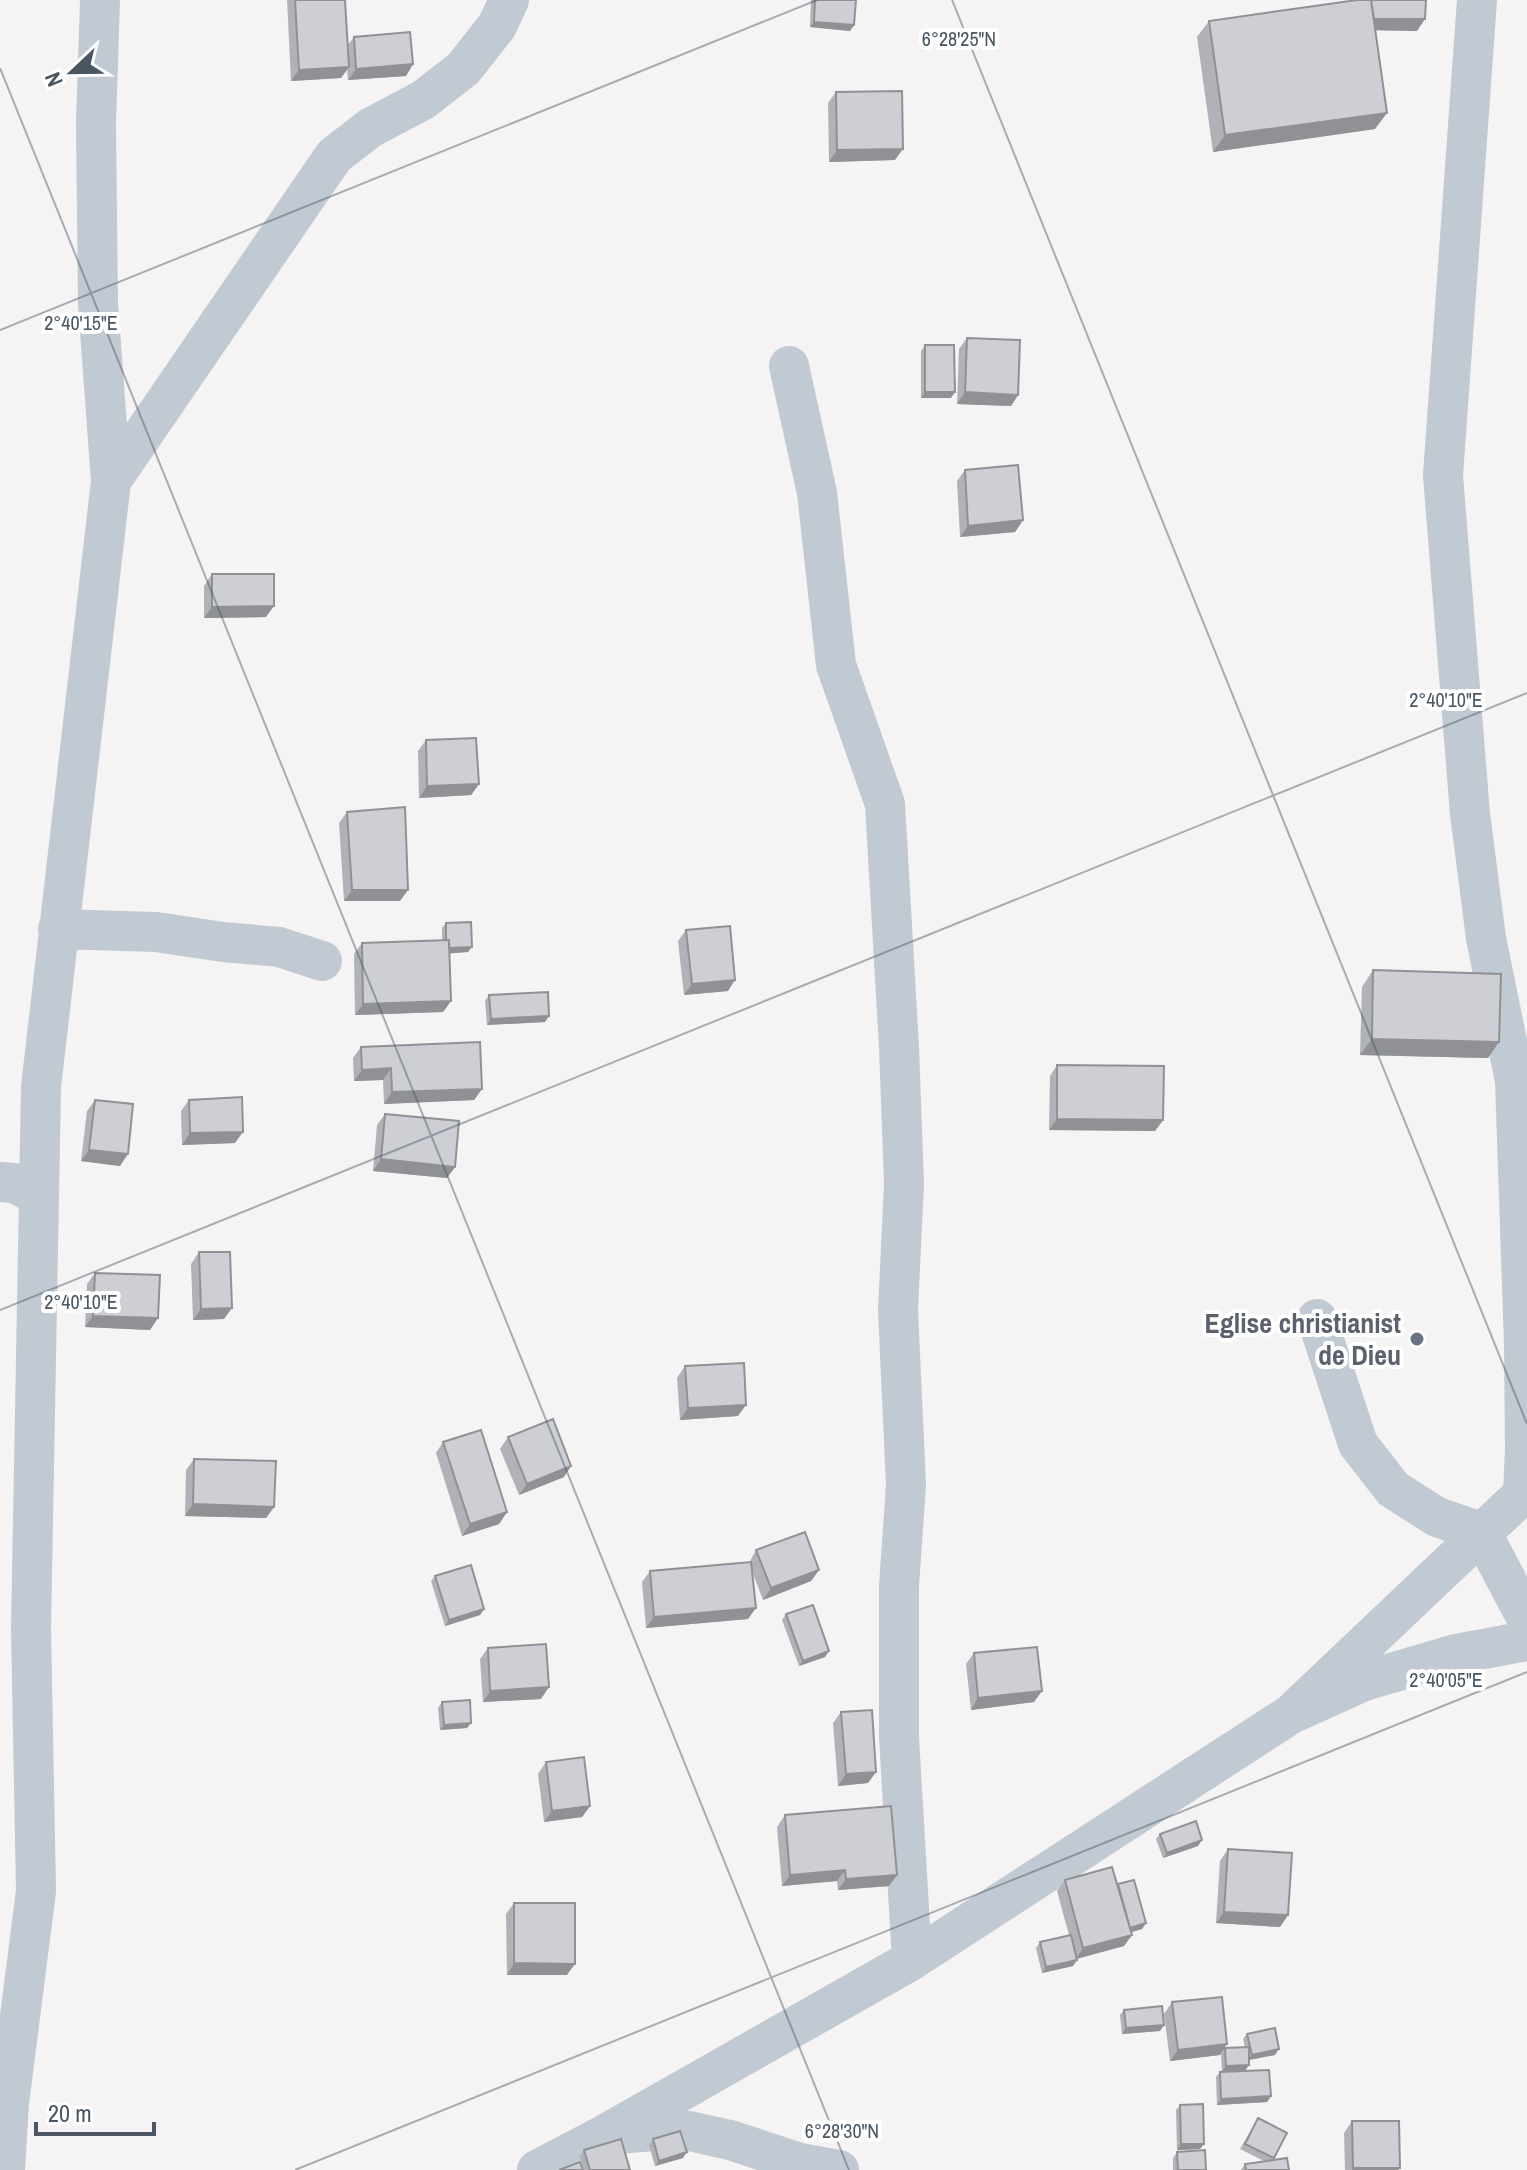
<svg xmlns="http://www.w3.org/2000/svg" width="1527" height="2170" font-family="'Archivo Narrow',sans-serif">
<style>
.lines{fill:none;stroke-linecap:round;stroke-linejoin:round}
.street{stroke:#c1cad2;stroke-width:40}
.wall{fill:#b0b2b7}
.shaded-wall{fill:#909195}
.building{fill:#cdcfd5;stroke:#909195;stroke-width:2}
.ticks{fill:none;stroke:#4a5661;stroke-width:2;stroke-opacity:0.45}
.worship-dot{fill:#6b7280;stroke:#fff;stroke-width:3}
.labels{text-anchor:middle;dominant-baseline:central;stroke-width:8;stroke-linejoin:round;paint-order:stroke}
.worship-label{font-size:28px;font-weight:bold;fill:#5b616d;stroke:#fff;text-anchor:end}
.ticks-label{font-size:20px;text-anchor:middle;fill:#4a5661;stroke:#fff;stroke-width:8;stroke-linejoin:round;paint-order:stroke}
</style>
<rect width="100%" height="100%" fill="#f5f3f3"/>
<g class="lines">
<path class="street" d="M789,366L817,493L836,665L885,804L899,1047L904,1183L898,1310L906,1485L899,1586V1737L912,1960
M111,481L334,156L370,128L423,100L463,69L497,26L509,0
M58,929L156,932L223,942L279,947L322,961
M0,1182L14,1183L38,1195
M1317,1319L1358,1444L1393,1489L1437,1517L1481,1532L1527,1619
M1291,1714L1523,1494L1525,1450L1524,1344L1515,1081L1486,938L1470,814L1443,475L1477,0
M616,2134L680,2129L730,2140L800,2163L839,2170
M5,2170L9,2103L36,1891L31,1628L41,1087L111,481L98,304L96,123L100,0
M537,2170L604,2135L912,1960L1291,1714L1364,1681L1456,1654L1527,1641"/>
</g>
<path class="wall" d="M287,0H345L348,45L354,37L413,64L406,76L348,80L347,69L341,78L291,81Z
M811,0H856L854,25L850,31L810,27Z
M1209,21L1417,31L1375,30V129L1213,152L1197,37Z
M836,92L895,160L829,162L828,103Z
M967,338L1018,395L1011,406L957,404L959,349Z
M925,345L951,398H921V351Z
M965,470L1023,520L1015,532L960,537L957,481Z
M212,574L266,617L204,618V586Z
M426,740L479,784L471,795L419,798L418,751Z
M347,812L400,901H344L339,823Z
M446,923L468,952L449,953L451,1001L443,1012L355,1015L354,954L362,943L442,940V928Z
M686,930L728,991L684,995L678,941Z
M1373,970L1499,1042L1488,1058L1360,1055L1362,987Z
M489,995L545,1022L487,1025L485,1001Z
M361,1047L482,1089L474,1100L384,1104L383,1080L354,1081L353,1058Z
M1057,1065L1163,1120L1155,1131L1049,1130L1050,1076Z
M95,1100L120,1166L81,1161L87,1111Z
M189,1100L235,1143L182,1145L181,1111Z
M385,1114L455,1167L447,1178L373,1171L377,1125Z
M199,1252L224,1319L193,1320L191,1264Z
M95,1273L150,1330L85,1327L87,1284Z
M685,1366L738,1416L680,1420L677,1378Z
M508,1437L564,1477L519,1495L500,1449Z
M443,1442L507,1512L499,1524L462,1536L436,1453Z
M194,1459L274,1507L266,1518L185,1516L186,1470Z
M756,1550L819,1570L811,1581L763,1600L752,1571L748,1619L646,1628L642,1582L650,1571L749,1563Z
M435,1576L484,1609L480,1615L445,1626L431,1581Z
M786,1614L829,1651L825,1657L799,1666L782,1620Z
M488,1648L541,1699L483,1702L480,1659Z
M974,1653L1034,1702L971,1710L966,1664Z
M442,1702L471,1723L467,1728L440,1730L438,1708Z
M841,1712L876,1772L868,1783L838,1786L833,1723Z
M546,1762L590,1806L582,1817L544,1822L538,1774Z
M785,1815L897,1875L889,1886L838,1890L837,1881L782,1886L777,1827Z
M1160,1834L1198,1846L1163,1858L1156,1839Z
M1228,1849L1288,1915L1280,1927L1216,1923L1220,1861Z
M1065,1880L1117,1885L1146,1923L1142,1929L1131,1932L1132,1935L1124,1946L1076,1959L1073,1966L1042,1973L1036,1948L1040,1942L1069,1935L1057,1891Z
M514,1903L567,1975H507L506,1914Z
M1172,2002L1225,2048L1245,2047L1243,2039L1247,2034L1275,2055L1249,2060L1245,2071L1271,2096L1267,2102L1217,2105L1216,2077L1220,2072H1222L1221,2054L1220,2055L1170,2061L1164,2014Z
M1124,2010L1160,2031L1122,2034L1120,2015Z
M1180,2105L1200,2149L1177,2150L1176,2110Z
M1258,2118L1287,2133L1273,2160L1289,2170H1241L1245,2164L1264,2161L1240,2149Z
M1352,2121L1398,2170H1345L1344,2133Z
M653,2139L683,2158L655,2166L649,2145Z
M584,2150L630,2170H584L580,2156Z
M1177,2152L1206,2170H1173V2158Z"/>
<path class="shaded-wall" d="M1369,19H1425L1417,31L1361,30Z
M814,22L854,25L850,31L810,27Z
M413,64L406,76L348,80L356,69Z
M349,67L341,78L291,81L299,70Z
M1387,113L1375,129L1213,152L1225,135Z
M903,149L895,160L829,162L837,150Z
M925,392H955L951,398H921Z
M965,392L1018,395L1011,406L957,404Z
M1023,520L1015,532L960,537L968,526Z
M274,606L266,617L204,618L212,607Z
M479,784L471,795L419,798L427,786Z
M352,890H408L400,901H344Z
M472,947L468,952L442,954L446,948Z
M735,980L728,991L684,995L692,984Z
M451,1001L443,1012L355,1015L363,1004Z
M549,1016L545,1022L487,1025L491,1019Z
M1372,1039L1499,1042L1488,1058L1360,1055Z
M391,1068L383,1080L354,1081L362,1070Z
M482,1089L474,1100L384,1104L392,1092Z
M1057,1119L1163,1120L1155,1131L1049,1130Z
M243,1132L235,1143L182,1145L190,1133Z
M89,1150L128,1154L120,1166L81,1161Z
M381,1159L455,1167L447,1178L373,1171Z
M232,1308L224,1319L193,1320L201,1309Z
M93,1316L158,1318L150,1330L85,1327Z
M746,1405L738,1416L680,1420L688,1408Z
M571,1466L564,1477L519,1495L527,1484Z
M193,1504L274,1507L266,1518L185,1516Z
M507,1512L499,1524L462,1536L470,1524Z
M819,1570L811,1581L763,1600L771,1588Z
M756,1608L748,1619L646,1628L654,1617Z
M484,1609L480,1615L445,1626L449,1620Z
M829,1651L825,1657L799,1666L803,1661Z
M549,1687L541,1699L483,1702L490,1691Z
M1042,1691L1034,1702L971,1710L978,1698Z
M471,1723L467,1728L440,1730L444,1725Z
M876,1772L868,1783L838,1786L846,1774Z
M590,1806L582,1817L544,1822L552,1811Z
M1202,1840L1198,1846L1163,1858L1167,1853Z
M845,1870L837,1881L782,1886L790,1875Z
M897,1875L889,1886L838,1890L846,1879Z
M1224,1912L1288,1915L1280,1927L1216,1923Z
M1146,1923L1142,1929L1125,1934L1129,1928Z
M1132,1935L1124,1946L1076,1959L1083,1948Z
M1077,1960L1073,1966L1042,1973L1046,1967Z
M514,1963L575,1964L567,1975H507Z
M1164,2025L1160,2031L1122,2034L1126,2028Z
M1227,2044L1220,2055L1170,2061L1178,2050Z
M1279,2049L1275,2055L1248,2060L1252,2055Z
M1249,2065L1245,2071L1222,2072L1226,2066Z
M1271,2096L1267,2102L1217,2105L1221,2099Z
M1181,2144H1204L1200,2149L1177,2150Z
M687,2152L683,2158L655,2166L659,2161Z
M1353,2168H1400L1398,2170H1352Z"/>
<path class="building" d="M295,0H345L349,67L299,70Z
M815,0H856L854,25L814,22Z
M1357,0H1371L1387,113L1225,135L1209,21Z
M1371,0H1426L1425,19H1374Z
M410,32L413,64L356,69L354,37Z
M902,91L903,149L837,150L836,92Z
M967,338L1020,340L1018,395L965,392Z
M925,345H954L955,392H925Z
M1018,465L1023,520L968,526L965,470Z
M212,574H274V606L212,607Z
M476,738L479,784L427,786L426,740Z
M405,807L408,890H352L347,812Z
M471,922L472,947L449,948V940H446V923Z
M730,926L735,980L692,984L686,930Z
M449,940L451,1001L363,1004L362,943Z
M1373,970L1501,974L1499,1042L1372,1039Z
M548,992L549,1016L491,1019L489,995Z
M480,1042L482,1089L392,1092L391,1068L362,1070L361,1047Z
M1057,1065L1164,1066L1163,1120L1057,1119Z
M242,1097L243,1132L190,1133L189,1100Z
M95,1100L133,1104L128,1154L89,1150Z
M385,1114L459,1121L455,1167L381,1159Z
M199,1252H230L232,1308L201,1309Z
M95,1273L160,1275L158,1318L93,1316Z
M744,1363L746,1405L688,1408L685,1366Z
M553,1419L571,1466L527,1484L508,1437Z
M481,1430L507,1512L470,1524L443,1442Z
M194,1459L276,1461L274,1507L193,1504Z
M805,1532L819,1570L771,1588L756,1550Z
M751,1562L756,1608L654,1617L650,1571Z
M471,1565L484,1609L449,1620L435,1576Z
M813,1605L829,1651L803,1661L786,1614Z
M546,1644L549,1687L490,1691L488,1648Z
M1037,1647L1042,1691L978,1698L974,1653Z
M470,1700L471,1723L444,1725L442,1702Z
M872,1710L876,1772L846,1774L841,1712Z
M584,1757L590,1806L552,1811L546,1762Z
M891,1806L897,1875L846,1879L845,1870L790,1875L785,1815Z
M1196,1821L1202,1840L1167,1853L1160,1834Z
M1228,1849L1292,1853L1288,1915L1224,1912Z
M1112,1867L1132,1935L1083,1948L1065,1880Z
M1134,1880L1146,1923L1130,1928L1118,1884Z
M514,1903H575V1964L514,1963Z
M1071,1935L1077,1960L1046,1967L1040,1942Z
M1222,1997L1227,2044L1178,2050L1172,2002Z
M1162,2006L1164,2025L1126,2028L1124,2010Z
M1275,2028L1279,2049L1252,2055L1247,2034Z
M1249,2047V2065L1226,2066L1225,2048Z
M1269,2070L1271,2096L1221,2099L1220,2072Z
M1203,2104L1204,2144H1181L1180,2105Z
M1258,2118L1287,2133L1274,2158L1245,2144Z
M1352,2121H1399L1400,2168H1353Z
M680,2131L687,2152L659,2161L653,2139Z
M621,2139L630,2170H590L584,2150Z
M1205,2150L1206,2170H1178L1177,2152Z
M1287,2158L1289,2170H1246L1245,2164Z
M580,2162L583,2170H559Z"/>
<path class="ticks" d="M952,0L1527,1424M0,68L849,2170M0,330L817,0M0,1310L1527,693M295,2170L1527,1672"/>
<circle class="worship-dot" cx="1417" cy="1339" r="8"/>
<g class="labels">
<g class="worship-label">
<text x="1401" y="1323">Eglise christianist<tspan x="1401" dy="32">de Dieu</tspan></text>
</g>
</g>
<g class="ticks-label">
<text x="959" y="46">6°28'25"N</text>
<text x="81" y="330">2°40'15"E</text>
<text x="1446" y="707">2°40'10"E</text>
<text x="81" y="1309">2°40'10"E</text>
<text x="1446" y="1687">2°40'05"E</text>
<text x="842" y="2138">6°28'30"N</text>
</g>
<g transform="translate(72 72) rotate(248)" stroke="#ffffff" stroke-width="6" paint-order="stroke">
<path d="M0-6L14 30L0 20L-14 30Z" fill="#4a5661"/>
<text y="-12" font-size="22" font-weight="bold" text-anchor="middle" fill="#4a5661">N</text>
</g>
<path d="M36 2122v12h118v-12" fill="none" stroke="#4a5661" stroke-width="4"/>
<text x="48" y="2122" font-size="24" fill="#4a5661" stroke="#ffffff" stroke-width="6" paint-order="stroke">20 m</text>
</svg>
